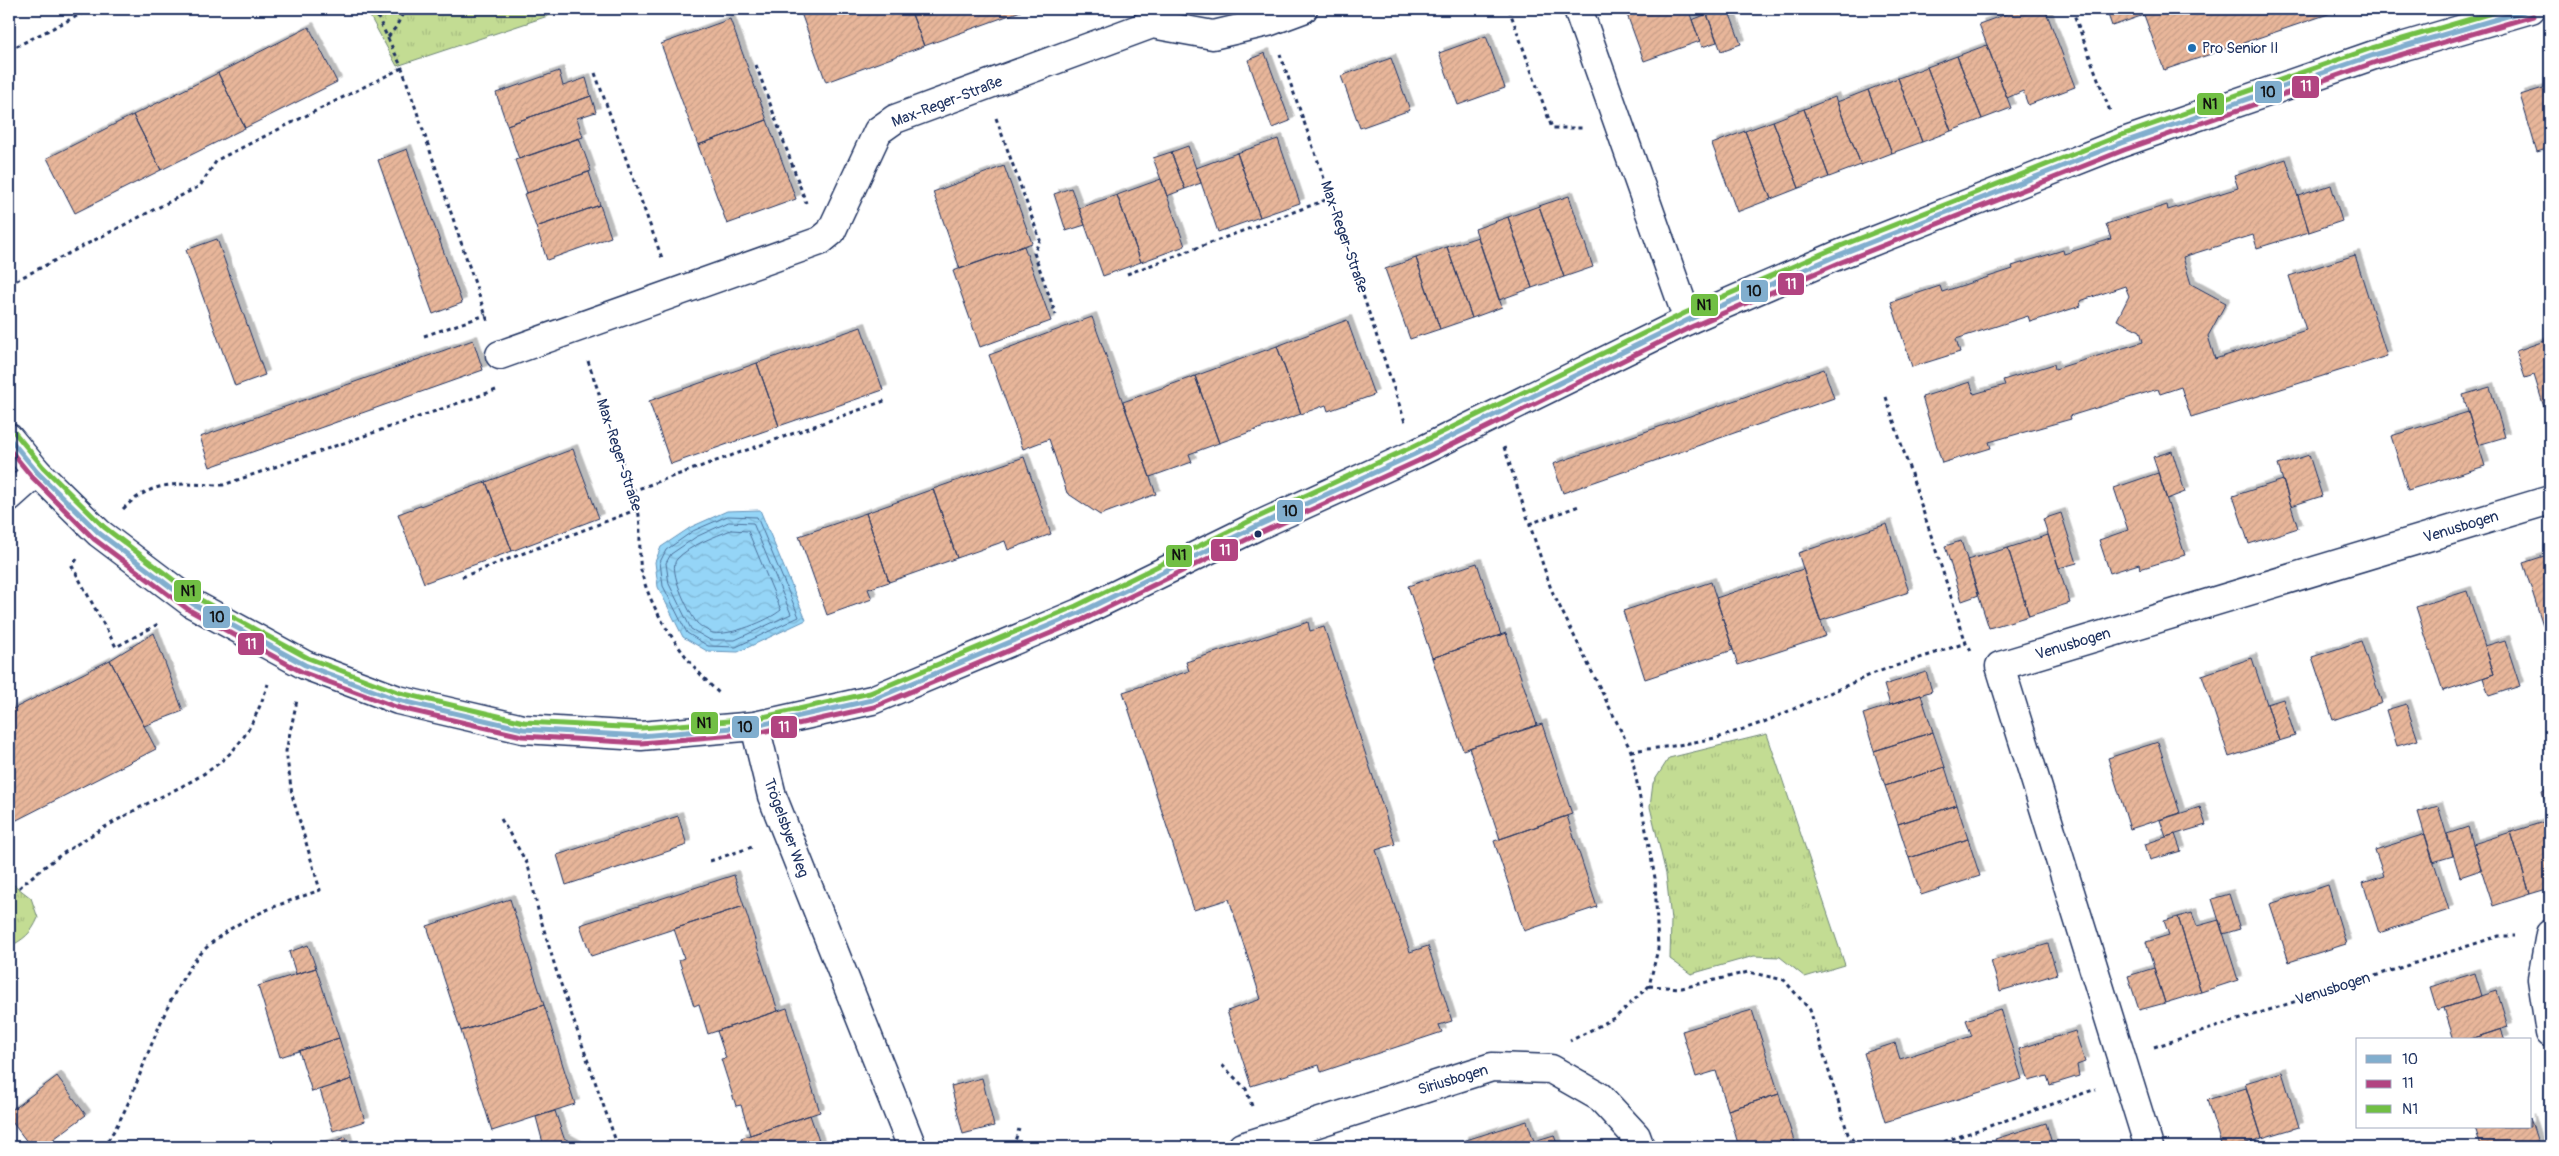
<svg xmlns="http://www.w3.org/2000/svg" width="2559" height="1156" font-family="Pangolin,sans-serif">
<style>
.grass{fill:url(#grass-tufts);stroke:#6f8678}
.water{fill:url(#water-waves);stroke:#6493ba}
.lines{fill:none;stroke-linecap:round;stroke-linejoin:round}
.shore{stroke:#4c719b;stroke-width:1}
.building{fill:url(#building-hatch);stroke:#1b2f5e;filter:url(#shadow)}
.street-casing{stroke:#1b2f5e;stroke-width:31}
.secondary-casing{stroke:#1b2f5e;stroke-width:31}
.path{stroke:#1b2f5e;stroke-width:3;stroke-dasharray:4 4;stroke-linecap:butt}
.street{stroke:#fff;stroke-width:28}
.secondary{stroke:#fff;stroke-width:28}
.bus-1-casing{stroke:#fff;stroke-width:9}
.bus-2-casing{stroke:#fff;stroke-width:9}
.bus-3-casing{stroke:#fff;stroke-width:9}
.bus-1{stroke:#81aece;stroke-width:5}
.bus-2{stroke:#b24481;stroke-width:5}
.bus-3{stroke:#71bf44;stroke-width:5}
.poi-dot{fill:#1f6fb2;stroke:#fff;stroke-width:2}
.bus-dot{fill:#1b2f5e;stroke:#fff;stroke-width:2}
.labels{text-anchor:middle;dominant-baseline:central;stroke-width:4;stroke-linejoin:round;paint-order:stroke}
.poi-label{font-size:15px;fill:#1b2f5e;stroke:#fff;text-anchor:start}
.street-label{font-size:15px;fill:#1b2f5e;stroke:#fff}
.line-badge{stroke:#fff;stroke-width:2}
.badge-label{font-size:14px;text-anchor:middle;font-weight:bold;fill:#fff}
.pale-badge-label{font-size:14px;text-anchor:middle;font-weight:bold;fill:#111}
</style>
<defs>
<pattern id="grass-tufts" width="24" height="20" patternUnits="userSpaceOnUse" patternTransform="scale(1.25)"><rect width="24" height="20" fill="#c3dc93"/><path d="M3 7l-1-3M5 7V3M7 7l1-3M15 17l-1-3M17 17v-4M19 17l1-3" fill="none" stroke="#a7bd81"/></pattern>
<pattern id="water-waves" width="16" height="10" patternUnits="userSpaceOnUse" patternTransform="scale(1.25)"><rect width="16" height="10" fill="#95d5f7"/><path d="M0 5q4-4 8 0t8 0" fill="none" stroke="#80b7d6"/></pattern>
<pattern id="building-hatch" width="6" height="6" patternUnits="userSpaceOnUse" patternTransform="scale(1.25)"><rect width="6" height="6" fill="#e8b69a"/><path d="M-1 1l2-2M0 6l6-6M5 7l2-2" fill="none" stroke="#c69d87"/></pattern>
<filter id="shadow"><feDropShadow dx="4.5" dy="-4.5" stdDeviation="0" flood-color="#0004"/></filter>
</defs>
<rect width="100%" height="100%" fill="#fff"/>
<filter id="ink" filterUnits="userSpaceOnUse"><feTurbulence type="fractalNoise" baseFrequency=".02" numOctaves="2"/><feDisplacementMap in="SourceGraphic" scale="10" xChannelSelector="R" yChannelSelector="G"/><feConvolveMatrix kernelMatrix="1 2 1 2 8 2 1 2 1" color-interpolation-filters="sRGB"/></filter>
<g filter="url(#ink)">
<path class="grass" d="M366,9H569L397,66Z
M1767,734L1845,965L1805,977L1780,957L1754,956L1691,974L1670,959L1671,920L1666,874L1650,807L1653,783L1669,758Z
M9,881L31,898L38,918C31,934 24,939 9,947Z"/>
<path class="water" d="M760,510L806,620L738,652L707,651L683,637L658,587L655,562L661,547L691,527L727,511Z"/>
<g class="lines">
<path class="shore" d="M728,516L757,517L799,617L736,647L708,646L687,633L663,586L660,562L666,550L693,531Z
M729,522L753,523L791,614L735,640H710L691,629L669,584L666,563L671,554L696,537Z
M731,530L748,531L781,610C768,621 730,636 713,633C709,632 700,626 697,623C689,613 667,569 677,559C690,545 714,537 731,530Z"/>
</g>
<path class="building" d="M812,9H910L924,46L826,82L801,13Z
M910,9H1020L1021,11L924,46Z
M1625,9H1688L1700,41L1644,61Z
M1705,9H1728L1741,44L1721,51Z
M2020,9H2045L2075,87L2028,105L2023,91L2007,98L1979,24Z
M2106,9H2343L2164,70L2144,15L2112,26Z
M1707,14L1717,42L1702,47L1692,20Z
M730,19L767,120L698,145L661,44Z
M309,27L337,82L245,128L218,73Z
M1486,36L1505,88L1458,105L1439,53Z
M1987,45L2011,108L1982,119L1957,56Z
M1265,53L1290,121L1272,128L1248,60Z
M1957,56L1982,119L1951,131L1927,67Z
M1391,58L1410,110L1360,128L1341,76Z
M1927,67L1951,131L1922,142L1898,78Z
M559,71L563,86L586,78L591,96L507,125L496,93Z
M218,73L245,128L161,170L133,115Z
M1898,78L1922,142L1892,153L1868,90Z
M2550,86V148L2537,152L2520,95Z
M1868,90L1892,153L1861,165L1837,102Z
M591,96L596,112L577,118L583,137L519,159L507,125Z
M1835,97L1861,165L1829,177L1804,109Z
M1804,109L1829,177L1799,188L1773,121Z
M133,115L161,170L75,213L47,158Z
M767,120L796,199L727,224L698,145Z
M1773,121L1799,188L1771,199L1745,131Z
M1745,131L1771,199L1737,212L1712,144Z
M579,138L591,171L527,193L515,160Z
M1278,139L1300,203L1260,217L1237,153Z
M1188,146L1201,183L1185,189L1171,152Z
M407,149L462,303L433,314L378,160Z
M1171,152L1185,189L1167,196L1153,158Z
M1237,153L1260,217L1218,232L1196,168Z
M2286,159L2309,232L2257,248L2253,235L2183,257L2191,284L2226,303L2208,336L2215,359L2306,330L2289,276L2355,255L2387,356L2191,417L2181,387L2160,394L2158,389L2070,416L2071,419L1989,442L1991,448L1942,463L1922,397L1970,382L1974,394L2005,385L2003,380L2054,364L2055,369L2143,342L2140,331L2117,320L2129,296L2125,286L2080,301L2081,306L2030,322L2028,316L1956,339L1960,352L1912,367L1891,302L1940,286L1942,292L2013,269L2012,266L2063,250L2064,254L2111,239L2106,224L2167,205L2168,210L2238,188L2234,176Z
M1004,166L1032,243L960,269L933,192Z
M589,172L600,205L536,227L524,194Z
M1161,179L1185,246L1141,262L1117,195Z
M2331,185L2342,221L2309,232L2298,196Z
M1071,188L1085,225L1066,231L1054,194Z
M1117,195L1141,262L1103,276L1079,208Z
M1569,196L1593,267L1564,277L1539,206Z
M600,205L611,237L547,260L536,227Z
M1539,206L1564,277L1532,288L1508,217Z
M1508,217L1532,288L1499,300L1475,229Z
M1478,237L1502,307L1472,318L1447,247Z
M217,239L265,375L235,386L186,250Z
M1024,246L1051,321L980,347L953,271Z
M1447,247L1472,318L1440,329L1416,258Z
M1416,258L1440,329L1410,339L1385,269Z
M1092,317L1156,494L1100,515L1067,493L1049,439L1023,449L989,355Z
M1347,320L1374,395L1328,411L1326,405L1301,414L1277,346Z
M861,327L883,390L779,426L757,363Z
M2550,339V416L2547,417L2534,375L2525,378L2516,351Z
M473,340L483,370L210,467L200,437Z
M1277,346L1301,414L1219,443L1195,376Z
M757,363L779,426L671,464L649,401Z
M1824,369L1834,398L1563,493L1553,464Z
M1195,376L1219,443L1189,454L1192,462L1150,477L1123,402Z
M2490,387L2505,437L2478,445L2463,395Z
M2468,412L2485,466L2408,490L2391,436Z
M573,449L599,518L512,551L486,482Z
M2172,451L2185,492L2167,499L2153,457Z
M2309,455L2322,496L2291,506L2278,465Z
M1024,457L1051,534L1008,550L1005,541L957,558L933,489Z
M2158,473L2185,555L2140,569L2139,564L2110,573L2099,540L2128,530L2114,488Z
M2283,480L2298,528L2249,544L2233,496Z
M486,482L512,551L424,583L398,514Z
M933,489L957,558L889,582L866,513Z
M866,513L889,582L868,589L872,599L827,615L799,536Z
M2061,513L2077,563L2059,568L2043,519Z
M1887,524L1909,592L1820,621L1798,553Z
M2048,535L2070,603L2029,616L2008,548Z
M1961,541L1979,595L1962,601L1945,546Z
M2008,548L2029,616L1989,628L1967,560Z
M2550,554V647L2523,563Z
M1477,563L1501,635L1432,658L1408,586Z
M1803,569L1826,636L1738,665L1716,598Z
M1711,582L1733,650L1645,679L1623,611Z
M2467,591L2494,674L2443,691L2416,607Z
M1308,622L1310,631L1324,627L1395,844L1376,850L1410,952L1428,946L1452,1021L1439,1025L1442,1032L1321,1072L1319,1065L1251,1086L1227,1011L1261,999L1229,899L1194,910L1123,692L1189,671L1186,662Z
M154,633L183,711L144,726L110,660Z
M1506,633L1537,725L1463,750L1432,658Z
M2505,640L2520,686L2489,696L2483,678L2494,674L2485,646Z
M2361,641L2382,703L2333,720L2312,657Z
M2252,658L2279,741L2229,757L2202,675Z
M110,660L156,749L9,824V711Z
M1926,672L1932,691L1890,705L1884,685Z
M1921,695L1933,732L1874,751L1863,714Z
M2283,699L2295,736L2279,741L2267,704Z
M2406,704L2418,740L2397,746L2386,710Z
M1542,724L1572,814L1500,839L1469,748Z
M1933,732L1945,767L1885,786L1874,751Z
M2158,742L2180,813L2130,829L2108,758Z
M1945,767L1957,805L1898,824L1885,786Z
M2550,788V820L2542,791Z
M1957,805L1968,839L1909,858L1898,824Z
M2438,806L2453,856L2433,862L2418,812Z
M2200,807L2206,825L2166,837L2160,820Z
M678,816L687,845L566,885L557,855Z
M1567,816L1597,907L1524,931L1494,841Z
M2550,820V888L2530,894L2511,832Z
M2468,827L2481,870L2460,877L2447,834Z
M2511,832L2530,894L2493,906L2473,844Z
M2175,834L2181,851L2150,860L2145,844Z
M2425,834L2449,910L2379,933L2363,883L2384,876L2375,850Z
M1968,839L1980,876L1921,895L1909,858Z
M734,875L744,906L591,956L580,925Z
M2328,885L2346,944L2289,962L2270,904Z
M2229,894L2240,929L2223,934L2212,899Z
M510,899L544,1005L461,1031L427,926Z
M744,906L778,1011L708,1034L699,1004L694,1006L679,960L684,958L674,929Z
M2192,913L2197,926L2219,920L2238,980L2201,992L2178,917Z
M2178,917L2201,992L2165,1003L2146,942L2169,935L2164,921Z
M2048,944L2057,974L2000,991L1991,961Z
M308,945L316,968L296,974L289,952Z
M316,968L339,1038L280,1057L258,986Z
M2154,968L2165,1003L2139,1010L2128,976Z
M2475,973L2482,996L2437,1010L2430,987Z
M2497,991L2508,1027L2468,1040H2454L2444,1008Z
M544,1005L575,1104L492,1131L461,1031Z
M787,1008L820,1112L750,1135L741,1105L736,1106L721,1059L726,1058L717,1031Z
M2000,1009L2022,1079L1885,1122L1864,1053L1895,1043L1900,1059L1972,1036L1966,1020Z
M1752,1010L1779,1094L1728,1110L1716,1071L1696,1077L1682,1031Z
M2501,1029L2505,1040H2468Z
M2075,1031L2085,1062L2077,1065L2079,1076L2050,1085L2047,1076L2029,1081L2019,1049Z
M339,1038L352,1079L312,1092L299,1051Z
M2282,1072L2299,1127L2262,1138L2245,1083Z
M57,1076L86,1115L43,1147H31L9,1118V1112Z
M982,1078L994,1126L963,1134L951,1086Z
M352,1079L365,1121L333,1131L320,1090Z
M2246,1088L2262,1138L2234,1147H2222L2207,1100Z
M1779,1094L1796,1147H1739L1728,1110Z
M555,1111L564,1138L580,1147H544L536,1117Z
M810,1115L821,1147H744L741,1138Z
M2530,1118L2539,1146L2481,1147L2475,1127H2530Z
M1527,1121L1534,1141L1554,1135L1558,1147H1464L1463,1141Z
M2046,1123L2053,1147H1997L1995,1139Z
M346,1137L349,1147H317Z"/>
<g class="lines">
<defs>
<path id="street" d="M1578,9L1688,320
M500,355L820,241L831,232L878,131L895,119L1152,24L1213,35L1268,22L1303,9
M9,497L37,472
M755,726L772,796L912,1147
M2550,934L2542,979L2550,1033
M1242,1147L1492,1067L1551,1069L1600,1097L1636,1136L1640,1147
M2149,1147L2000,666L2550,500"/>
<path id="secondary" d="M9,438L37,472L99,533L193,604L305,665L398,700L523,729L641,736L755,726L872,700L1079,613L1257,526L1415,454L1688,320L1836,256L2121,143L2374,55L2531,9"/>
</defs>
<use href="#street" class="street-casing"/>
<use href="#secondary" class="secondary-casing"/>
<path class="path" d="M374,9L402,68L488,322
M1509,9L1552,128H1583
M2072,9L2110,111
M388,37L396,27L405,9
M9,50L91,9
M1280,54L1331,198L1405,422
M756,65L806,203
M595,73L663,261
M996,118L1040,240L1034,253L1056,315
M1127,274L1331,198
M9,284L200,186L217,160L402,68
M424,336L486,315
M588,361L638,509C642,530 638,552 641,570C650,612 688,665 720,694
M1886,397L1966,643L1971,650
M1504,447L1551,589L1631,751L1655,878L1658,949L1649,986L1616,1017L1570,1041
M632,491L887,400
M123,509C155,477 182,485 223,485L496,390
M1529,524L1579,506
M77,559L72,566L116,647L160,623
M462,577L638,509
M1631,751L1673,746L1720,737L1764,722L1877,672L1966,643
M501,819L528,865L538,910L557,973L618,1147
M710,861L755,846
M19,888C54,856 97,831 139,808C172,790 209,777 235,748C251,730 260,707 268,684
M1649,986L1682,988L1748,972L1784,980L1810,1010L1848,1134L1858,1147
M2154,1047L2499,936H2515
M1222,1065L1246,1089L1253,1109
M103,1147C122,1122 135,1088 146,1058C160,1024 179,974 206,948C237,918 281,904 320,890L292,795L286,751L297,700
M1013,1147L1019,1129
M1929,1147L2096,1089"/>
<use href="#street" class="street"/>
<use href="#secondary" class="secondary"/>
<defs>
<path id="bus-1" d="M9,438L37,472L99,533L193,604L305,665L398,700L523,729L641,736L755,726L872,700L1079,613L1257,526L1415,454L1688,320L1836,256L2121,143L2374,55L2531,9"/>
<path id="bus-2" d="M9,449L32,477L94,539L189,610L302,672L396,707L522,736L641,743L757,733L874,707L1082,620L1260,533L1418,461L1691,327L1839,263L2124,150L2376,62L2533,16"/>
<path id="bus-3" d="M15,433L43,467L104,527L197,598L308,658L400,693L524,722L641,728L754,719L870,693L1076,606L1254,519L1412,447L1685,313L1833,249L2119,136L2372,48L2505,9"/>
</defs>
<use href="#bus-1" class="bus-1-casing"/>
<use href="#bus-2" class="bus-2-casing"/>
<use href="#bus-3" class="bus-3-casing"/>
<use href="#bus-1" class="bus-1"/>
<use href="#bus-2" class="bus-2"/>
<use href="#bus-3" class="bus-3"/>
</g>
</g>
<circle class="poi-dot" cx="2192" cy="48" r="5"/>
<circle class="bus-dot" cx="1258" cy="534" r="4.5"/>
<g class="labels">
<g class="poi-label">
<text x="2202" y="48">Pro Senior II</text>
</g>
<g class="street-label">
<text transform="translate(947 102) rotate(-21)">Max-Reger-Straße</text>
<text transform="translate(1344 237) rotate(71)">Max-Reger-Straße</text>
<text transform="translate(619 455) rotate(72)">Max-Reger-Straße</text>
<text transform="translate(2461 527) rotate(-17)">Venusbogen</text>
<text transform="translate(2073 644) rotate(-17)">Venusbogen</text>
<text transform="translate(786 828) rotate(70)">Trögelsbyer Weg</text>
<text transform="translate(2333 989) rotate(-18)">Venusbogen</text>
<text transform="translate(1453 1080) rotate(-17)">Siriusbogen</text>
</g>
</g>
<g class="line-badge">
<rect x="2291" y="75" width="29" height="24" rx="5" fill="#b24481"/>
<rect x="2254" y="80" width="29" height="24" rx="5" fill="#81aece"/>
<rect x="2196" y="92" width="29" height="24" rx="5" fill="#71bf44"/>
<rect x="1777" y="272" width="28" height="24" rx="5" fill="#b24481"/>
<rect x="1740" y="279" width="29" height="24" rx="5" fill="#81aece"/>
<rect x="1690" y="293" width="29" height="24" rx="5" fill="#71bf44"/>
<rect x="1276" y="499" width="28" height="24" rx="5" fill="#81aece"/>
<rect x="1210" y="538" width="29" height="24" rx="5" fill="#b24481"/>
<rect x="1165" y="544" width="28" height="24" rx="5" fill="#71bf44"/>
<rect x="173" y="579" width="29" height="24" rx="5" fill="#71bf44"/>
<rect x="202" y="605" width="29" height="24" rx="5" fill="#81aece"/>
<rect x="237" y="632" width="28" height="24" rx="5" fill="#b24481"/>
<rect x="690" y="711" width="29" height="24" rx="5" fill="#71bf44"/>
<rect x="731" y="715" width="29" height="24" rx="5" fill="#81aece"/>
<rect x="770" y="715" width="28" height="24" rx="5" fill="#b24481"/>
</g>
<g class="badge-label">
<text x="2306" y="91">11</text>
<text x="1791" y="289">11</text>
<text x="1225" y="555">11</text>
<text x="251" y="649">11</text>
<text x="784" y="732">11</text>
</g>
<g class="pale-badge-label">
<text x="2268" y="97">10</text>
<text x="2210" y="109">N1</text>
<text x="1754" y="296">10</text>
<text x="1704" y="310">N1</text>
<text x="1290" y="516">10</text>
<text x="1179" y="560">N1</text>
<text x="188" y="596">N1</text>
<text x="217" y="622">10</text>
<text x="704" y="728">N1</text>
<text x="745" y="732">10</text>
</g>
<rect width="2559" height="1156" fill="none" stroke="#fff" stroke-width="30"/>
<rect x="15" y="15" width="2529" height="1126" fill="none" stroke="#1b2f5e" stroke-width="2" filter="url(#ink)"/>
<rect x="2356" y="1038" width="175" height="90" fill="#ffffff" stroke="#a4acbf"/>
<rect x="2366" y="1055" width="25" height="8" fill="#81aece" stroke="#a4acbf"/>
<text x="2402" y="1064" font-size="15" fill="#1b2f5e">10</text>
<rect x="2366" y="1080" width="25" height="8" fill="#b24481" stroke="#a4acbf"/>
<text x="2402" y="1088" font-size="15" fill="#1b2f5e">11</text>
<rect x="2366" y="1105" width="25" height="8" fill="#71bf44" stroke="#a4acbf"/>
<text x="2402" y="1114" font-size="15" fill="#1b2f5e">N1</text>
</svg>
